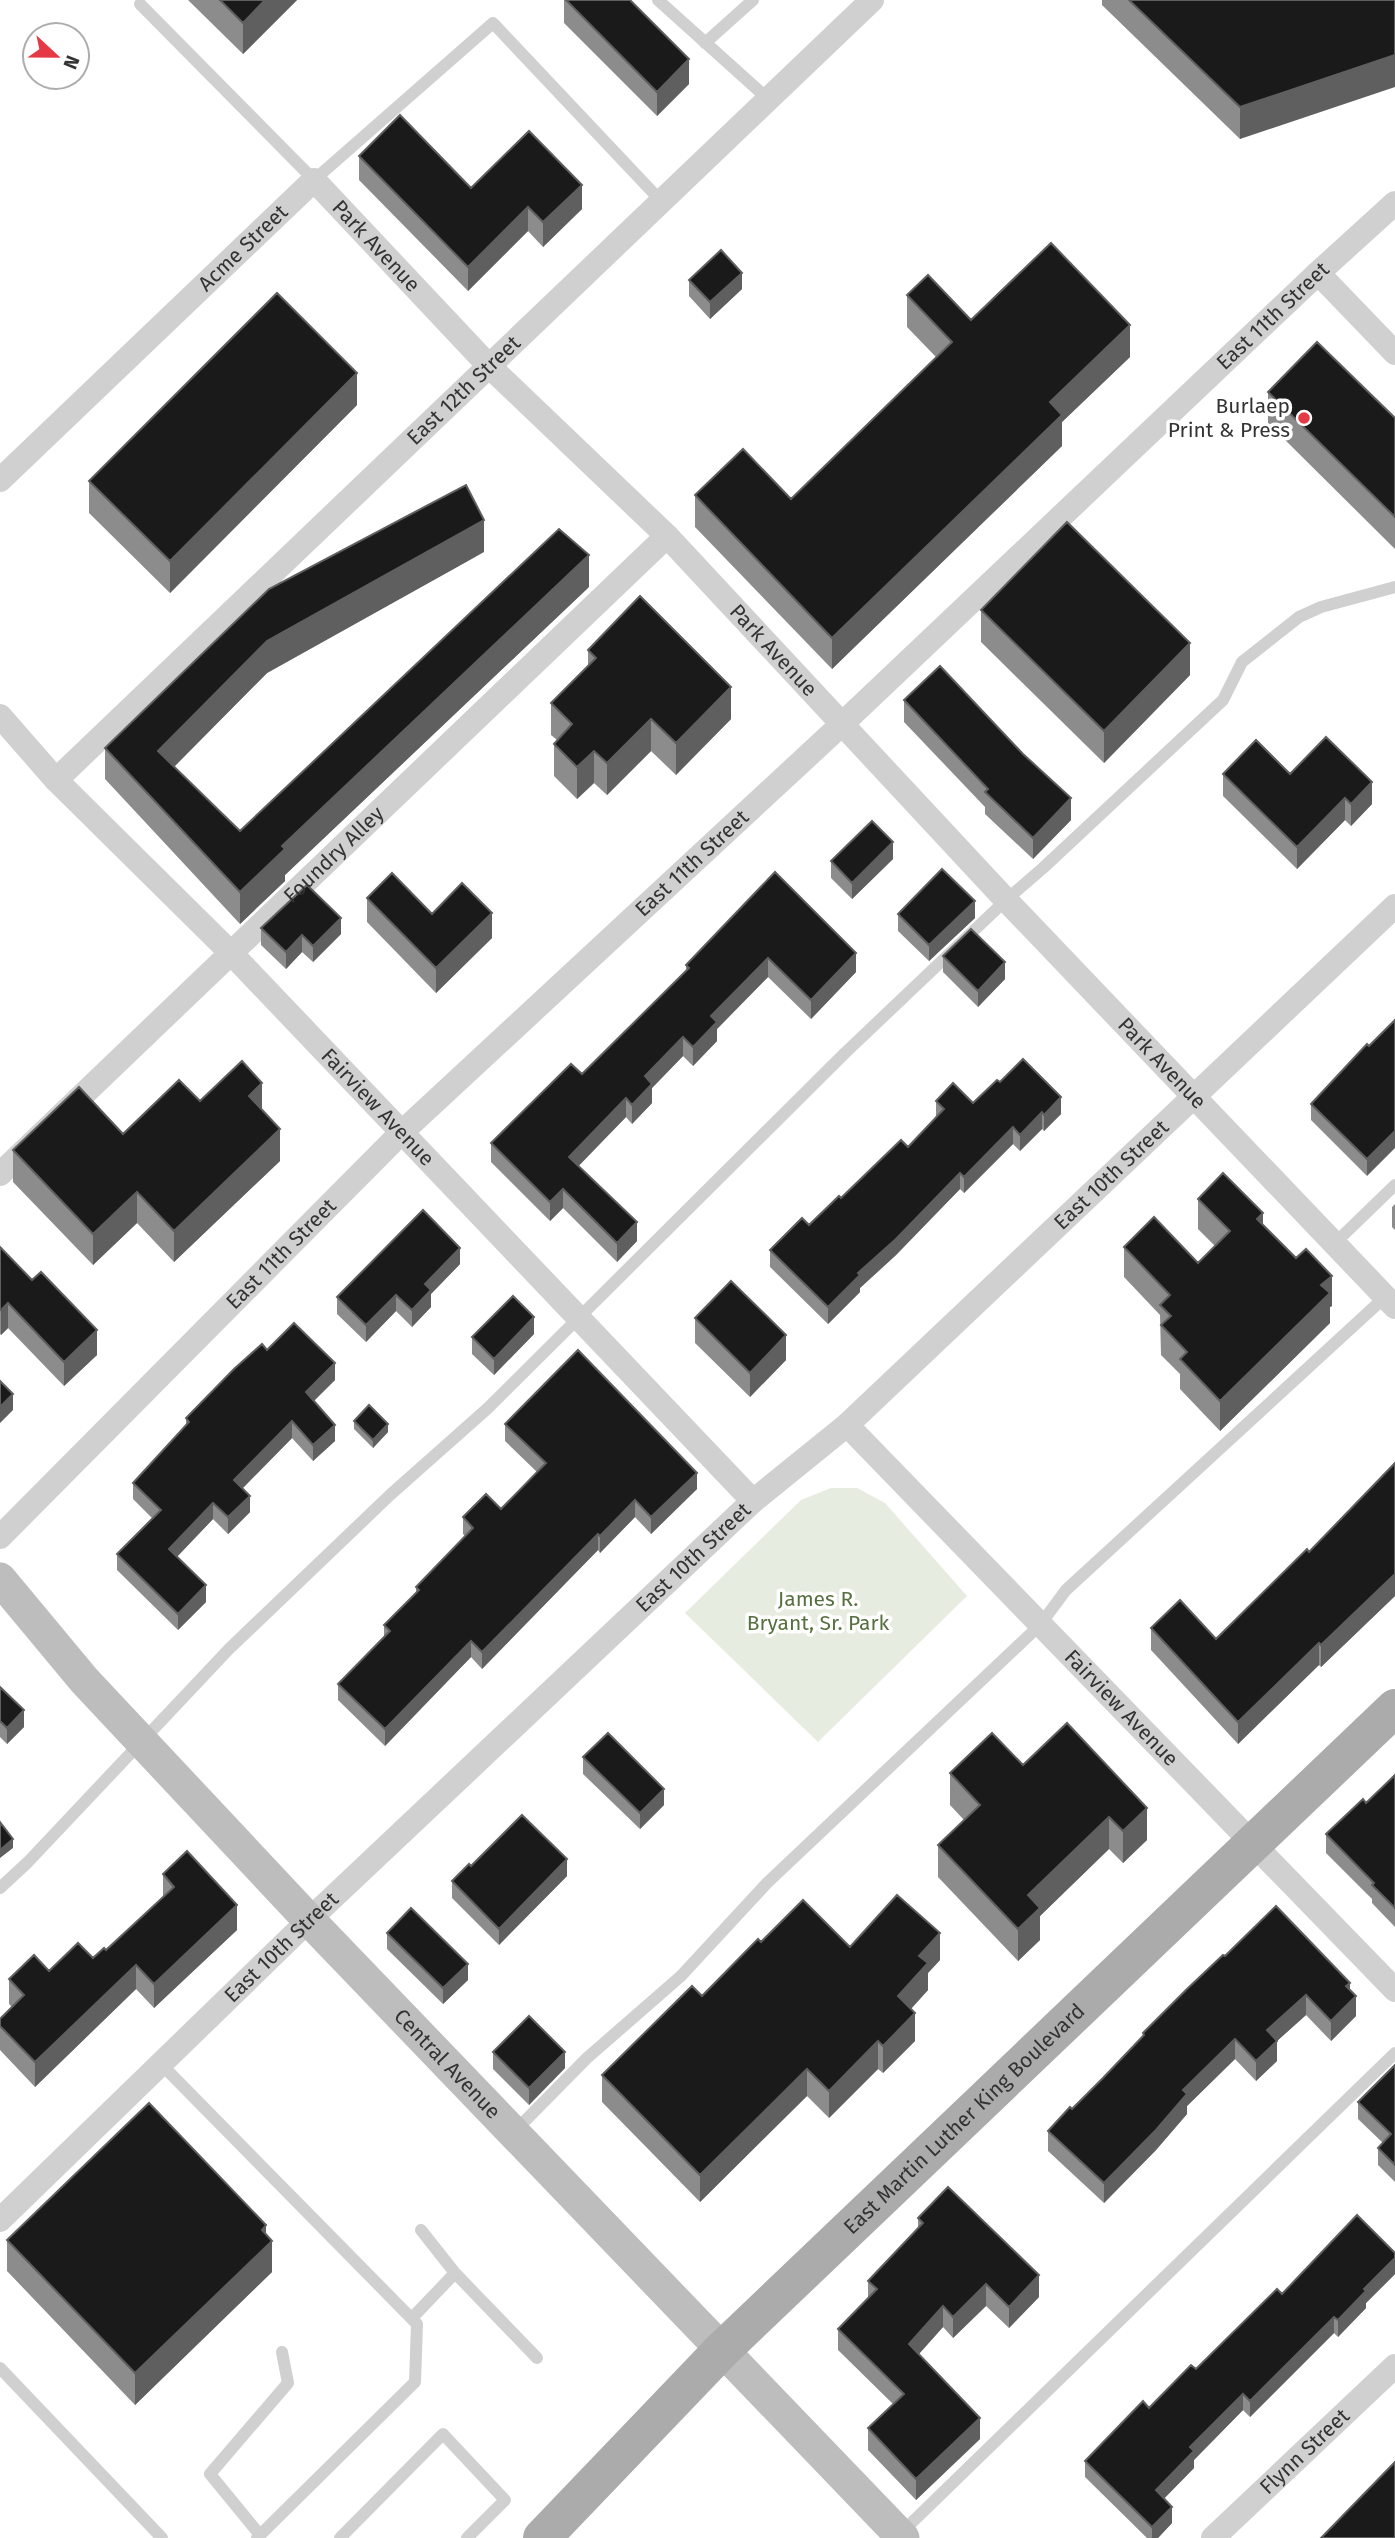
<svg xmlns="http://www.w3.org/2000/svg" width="1395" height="2538" font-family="'Fira Sans',sans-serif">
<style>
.green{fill:#e6ecdf}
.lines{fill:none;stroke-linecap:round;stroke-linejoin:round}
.service{stroke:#d0d0d0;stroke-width:12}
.minor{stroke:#d0d0d0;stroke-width:24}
.secondary{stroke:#bdbdbd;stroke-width:33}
.primary{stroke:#ababab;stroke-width:38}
.wall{fill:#8c8c8c}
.shaded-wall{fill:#5f5f5f}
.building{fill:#1a1a1a;stroke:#5f5f5f;stroke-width:2}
.poi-dot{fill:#e63946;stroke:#fff;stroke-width:2.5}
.labels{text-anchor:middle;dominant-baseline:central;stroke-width:7;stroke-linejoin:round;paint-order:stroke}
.street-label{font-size:21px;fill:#333;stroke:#fff}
.poi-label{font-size:21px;fill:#333;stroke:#fff;text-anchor:end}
.park-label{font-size:21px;fill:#56703f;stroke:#fff}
</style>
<rect width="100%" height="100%" fill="#fff"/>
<path class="green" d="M831,1488H857L885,1503L967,1596L818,1742L685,1613L801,1500Z"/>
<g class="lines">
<path class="service" d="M658,0L768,99
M140,4L314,180L493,23L661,201
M705,43L753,0
M1334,1244L1395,1185
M0,1888L28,1862L229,1649L390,1495L488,1408L845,1053L1006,900L1043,868L1223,700L1242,662L1299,617L1321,607L1395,587
M161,2064L417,2324L415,2382L257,2538
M514,2132L587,2058L681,1976L767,1883L1040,1625L1066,1590L1385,1297
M421,2230L455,2273
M412,2318L455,2273L537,2358
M0,2368L162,2538
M900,2534L1395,2053
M260,2535L210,2474L288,2383L282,2352
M340,2538L443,2434L505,2500L467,2538"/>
<g class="minor">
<path d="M1318,273L1395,353"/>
<path id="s1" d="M0,480L314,180L489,366L667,536L1006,900L1395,1307"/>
<path id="s2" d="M0,716L56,780L231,953L753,1501"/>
<path id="s3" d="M56,780L872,0"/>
<path id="s4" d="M0,1174L667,536"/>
<path id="s5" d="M847,1425L1395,1990"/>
<path id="s6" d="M0,1537L401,1133L841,725L1318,273L1395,203"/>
<path id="s7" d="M0,2220L309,1920L753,1501L847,1425L1395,906"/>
<path id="s8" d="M1213,2538L1395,2366"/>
</g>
<path class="secondary" id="s9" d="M0,1579L84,1680L309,1920L903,2538"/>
<path class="primary" id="s10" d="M542,2538L722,2350L1395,1708"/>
</g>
<path class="wall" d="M188,0H297L243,54Z
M564,0H630L689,84L657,116L564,23Z
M1102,0H1395L1240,139L1102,5Z
M359,156L471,188L582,209L543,247L528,231L468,291L359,180Z
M689,280L742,289L710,319L689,296Z
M907,295L971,320L1130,357L1062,422V446L832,669L695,527V495L791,499L936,357L907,327Z
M1268,392L1395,418V549L1268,423Z
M357,405L170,593L89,513V481Z
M484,552L267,673L174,767L240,831L589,587L285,875V881L240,924L105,779V748Z
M981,610L1190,675L1104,763L981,642Z
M588,650L731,719L676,775L651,751L607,795L594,783L577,799L554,776V744L557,740L551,735V703L588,666Z
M904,700L1071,820L1033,859L985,814V807L904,722Z
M1223,774H1290L1372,804L1351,826L1345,820L1297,869L1223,796Z
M893,859L852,899L831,878V861Z
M775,872L856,972L811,1019L768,977L717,1029V1041L693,1066L683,1056L652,1088V1103L632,1124L626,1117L578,1166L637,1241L617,1262L563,1208L550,1221L491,1162V1143L582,1074L686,970V965Z
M367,898L492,938L436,993L367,922Z
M898,914L975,918L929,961L898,931Z
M261,928L341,934L313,962L302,952L286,969L261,945Z
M943,956L1005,979L978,1007L943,972Z
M1369,1046L1367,1176L1311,1120V1104Z
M1000,1082L1061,1114L1044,1131L1042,1129L1020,1151L1013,1144L964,1193L960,1189L896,1255L860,1288V1292L828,1324L770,1267V1250L809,1225L841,1198L908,1147L936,1117V1101L973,1103Z
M200,1101L262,1111L280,1161L174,1262L137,1223L93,1265L13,1182V1150L123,1134Z
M1198,1199L1263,1225L1332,1306L1330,1307V1323L1220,1431L1180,1389V1374L1161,1355L1160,1315L1124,1277V1247L1198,1263L1215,1246L1198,1229Z
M1395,1204V1230L1392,1227V1207Z
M0,1247L97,1355L64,1386L8,1328L1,1335L0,1334Z
M460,1264L431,1294V1307L412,1327L396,1311L366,1342L337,1314V1297Z
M695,1318L786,1360L750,1397L695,1343Z
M534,1334L494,1375L472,1354V1337Z
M267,1350L335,1380L313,1401L335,1441L313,1461L292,1438L243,1488L250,1512L228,1534L213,1519L177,1557L206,1602L178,1630L117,1570V1554L152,1518L133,1499V1483L186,1426V1418Z
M354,1421L388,1432L373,1448L354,1429Z
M505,1424L697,1489L651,1534L635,1517L600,1553L598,1550L482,1669L471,1657L385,1746L338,1700V1684L384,1637V1625L416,1593V1587L465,1536L463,1534V1517L501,1509L537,1472L505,1441Z
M1395,1463V1596L1321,1667L1319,1665L1238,1744L1151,1650V1628L1216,1639L1309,1552Z
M0,1687L24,1727L7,1744L0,1737Z
M583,1757L664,1805L640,1829L583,1774Z
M1023,1765L1147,1840L1123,1863L1109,1849L1040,1916V1940L1018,1961L938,1877V1845L964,1820L950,1805V1773Z
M1395,1775V1927L1372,1903V1899L1326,1853V1834L1366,1803Z
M163,1874L237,1930L154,2008L136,1989L35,2087L0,2050V2019L12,2007L9,2004V1979L49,1971L93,1958L106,1950L163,1897Z
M567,1876L499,1945L452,1898V1881Z
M387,1933L468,1980L443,2004L387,1949Z
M761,1942L850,1947L940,1960L928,1973V1990L911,2009L915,2041L883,2073L878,2069L829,2118L807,2096L700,2202L602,2102V2075L702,1996Z
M1225,1956L1350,1990L1356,2016L1331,2041L1306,2015L1277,2041V2061L1256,2081L1235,2059L1187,2106V2114L1156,2150L1104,2203L1048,2151V2131L1103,2078L1143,2036V2033Z
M493,2052L565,2068L529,2105L493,2069Z
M1395,2065V2182L1378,2165V2148L1383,2143L1358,2119V2102Z
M918,2218L1039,2297L1009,2328L986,2306L953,2338L943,2327L919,2354L980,2439L916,2500L868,2450V2428L893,2404L838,2350V2329L868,2298V2281L918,2229Z
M266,2235L272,2272L135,2405L7,2271V2240Z
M1395,2253V2274L1366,2303V2308L1338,2337L1334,2333L1250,2417L1243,2410L1194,2460V2468L1164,2498L1172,2523L1158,2538H1147L1085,2477V2461L1196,2369Z"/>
<path class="shaded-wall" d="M265,0H297L243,54V23Z
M1395,55V87L1240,139V107Z
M689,59V84L657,116V92Z
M582,185V209L543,247V222Z
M528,207V231L468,291V267Z
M742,273V289L710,319V302Z
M1130,325V357L1062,422V446L832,669V638L1050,402Z
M357,373V405L170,593V561Z
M484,520V552L267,673L158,783V751L267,641Z
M589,555V587L285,875V881L240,924V892L282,846Z
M1190,643V675L1104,763V731Z
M731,687V719L676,775V743Z
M651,719V751L607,795V763Z
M594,751V783L577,799V767Z
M1372,782V804L1351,826V804Z
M1071,798V820L1033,859V838Z
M1345,798V820L1297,869V847Z
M893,842V859L852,899V883Z
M975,901V918L929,961V945Z
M492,913V938L436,993V968Z
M341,918V934L313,962V946Z
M302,935V952L286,969V952Z
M856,953V972L811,1019V1000Z
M768,958V977L717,1029V1041L693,1066V1047L711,1016Z
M1005,962V979L978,1007V991Z
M683,1037V1056L652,1088V1103L632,1124V1105L645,1076Z
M262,1083V1115L249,1096Z
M1061,1097V1114L1044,1131V1115Z
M626,1098V1117L569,1176V1157Z
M1042,1112V1129L1020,1151V1135Z
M1013,1127V1144L964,1193V1177Z
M280,1129V1161L174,1262V1231Z
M1395,1131V1148L1367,1176V1159Z
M960,1173V1189L896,1255L860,1288V1292L828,1324V1307L858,1273Z
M563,1189V1208L550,1221V1202Z
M137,1192V1223L93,1265V1234Z
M1263,1213V1243L1257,1219Z
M637,1222V1241L617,1262V1243Z
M460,1248V1264L431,1294V1307L412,1327V1310L425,1284Z
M1332,1276V1306L1330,1307V1323L1220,1431V1401L1321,1285Z
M396,1295V1311L366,1342V1325Z
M8,1303V1328L1,1335V1310Z
M534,1317V1334L494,1375V1359Z
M97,1330V1355L64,1386V1362Z
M786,1335V1360L750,1397V1373Z
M335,1363V1380L306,1409V1392Z
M13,1394V1410L0,1423V1407Z
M292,1421V1438L234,1497V1480Z
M388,1424V1432L373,1448V1440Z
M335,1425V1441L313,1461V1445Z
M697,1473V1489L651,1534V1517Z
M250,1496V1512L228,1534V1517Z
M635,1500V1517L600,1553V1536Z
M213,1503V1519L169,1565V1549Z
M598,1534V1550L482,1669V1652Z
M1395,1574V1596L1321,1667V1645Z
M206,1585V1602L178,1630V1614Z
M471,1641V1657L385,1746V1729Z
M1319,1643V1665L1238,1744V1722Z
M24,1710V1727L7,1744V1728Z
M664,1789V1805L640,1829V1813Z
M1147,1808V1840L1123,1863V1831Z
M1109,1817V1849L1040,1916V1940L1018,1961V1929L1028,1895Z
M13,1839V1848L0,1858V1850Z
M567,1859V1876L499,1945V1929Z
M237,1905V1930L154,2008V1984Z
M940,1933V1960L928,1973V1990L898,2023V1996L919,1956Z
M468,1964V1980L443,2004V1988Z
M136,1965V1989L35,2087V2062Z
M1350,1983V2001L1356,1996V2016L1331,2041V2021L1346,1986Z
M1306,1995V2015L1267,2050V2030Z
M915,2013V2041L883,2073V2046Z
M1235,2039V2059L1187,2106V2114L1156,2150L1104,2203V2183L1183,2090Z
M878,2041V2069L829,2118V2091Z
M1277,2041V2061L1256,2081V2061Z
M565,2052V2068L529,2105V2088Z
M807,2069V2096L700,2202V2175Z
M266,2225V2246L272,2241V2272L135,2405V2373Z
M1395,2258V2274L1366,2303V2308L1338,2337V2320L1364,2289Z
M1039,2275V2297L1009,2328V2307Z
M986,2284V2306L953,2338V2317Z
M943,2306V2327L909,2365V2344Z
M1334,2317V2333L1250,2417V2401Z
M1243,2394V2410L1194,2460V2468L1156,2507V2490L1190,2447Z
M980,2418V2439L916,2500V2479Z
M1172,2507V2523L1158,2538H1152V2527Z"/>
<path class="building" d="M220,0H265L243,23Z
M566,0H630L689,59L657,92Z
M1129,0H1395V55L1240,107Z
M400,115L471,188L529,131L582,185L543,222L528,207L468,267L359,156Z
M1051,243L1130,325L1050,402L1062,415L832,638L695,495L743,449L791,499L952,342L907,295L928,275L971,320Z
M721,250L742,273L710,302L689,280Z
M277,293L357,373L170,561L89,481Z
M1317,342L1395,418V517L1268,392Z
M466,485L484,520L267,641L158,751L240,831L559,529L589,555L282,846L285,849L240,892L105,748L269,589Z
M1067,522L1190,643L1104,731L981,610Z
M640,596L731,687L676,743L651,719L607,763L594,751L577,767L554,744L572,724L551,703L596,658L588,650Z
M940,666L1023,754L1071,798L1033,838L985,792L988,789L904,700Z
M1326,737L1372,782L1351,804L1345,798L1297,847L1223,774L1256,740L1290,774Z
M872,821L893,842L852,883L831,861Z
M942,869L975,901L929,945L898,914Z
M775,872L856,953L811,1000L768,958L711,1016L717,1022L693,1047L683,1037L645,1076L652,1084L632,1105L626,1098L569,1157L637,1222L617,1243L563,1189L550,1202L491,1143L571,1064L582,1074L689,968L686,965Z
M392,873L432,914L462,883L492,913L436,968L367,898Z
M307,885L341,918L313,946L302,935L286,952L261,928Z
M971,929L1005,962L978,991L943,956Z
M1395,1020V1131L1367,1159L1311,1104L1367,1044L1369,1046Z
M1023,1059L1061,1097L1044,1115L1042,1112L1020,1135L1013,1127L964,1177L960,1173L896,1239L858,1273L860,1275L828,1307L770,1250L802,1218L809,1225L839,1196L841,1198L901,1140L908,1147L944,1109L936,1101L953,1083L973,1103L997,1080L1000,1082Z
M242,1061L262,1083L249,1096L280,1129L174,1231L137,1192L93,1234L13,1150L79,1087L123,1134L179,1080L200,1101Z
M1223,1173L1263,1213L1257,1219L1296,1258L1306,1249L1332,1276L1321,1285L1330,1293L1220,1401L1180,1359L1187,1352L1161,1325L1171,1316L1160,1305L1170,1295L1124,1247L1154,1217L1198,1263L1230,1231L1198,1199Z
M423,1210L460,1248L425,1284L431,1290L412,1310L396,1295L366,1325L337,1297Z
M0,1247L32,1280L41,1272L97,1330L64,1362L8,1303L1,1310L0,1309Z
M731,1281L786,1335L750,1373L695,1318Z
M513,1296L534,1317L494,1359L472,1337Z
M294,1323L335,1363L306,1392L335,1425L313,1445L292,1421L234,1480L250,1496L228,1517L213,1503L169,1549L206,1585L178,1614L117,1554L161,1510L133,1483L189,1422L186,1418L234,1369L262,1344L267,1350Z
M578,1350L697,1473L651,1517L635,1500L600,1536L598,1534L482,1652L471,1641L385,1729L338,1684L390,1631L384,1625L419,1590L416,1587L473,1528L463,1517L486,1494L501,1509L546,1463L505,1424Z
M0,1381L13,1394L0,1407Z
M369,1405L388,1424L373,1440L354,1421Z
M1395,1463V1574L1321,1645L1319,1643L1238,1722L1151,1628L1180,1600L1216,1639L1307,1549L1309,1552Z
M0,1687L24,1710L7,1728L0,1721Z
M1067,1723L1147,1808L1123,1831L1109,1817L1028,1895L1040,1908L1018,1929L938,1845L980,1805L950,1773L992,1733L1023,1765Z
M608,1733L664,1789L640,1813L583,1757Z
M1395,1775V1908L1372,1885L1374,1883L1326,1834L1363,1799L1366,1803Z
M522,1815L567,1859L499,1929L452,1881L469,1864L471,1866Z
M0,1822L13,1839L0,1850Z
M187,1851L237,1905L154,1984L136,1965L35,2062L0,2026V2019L24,1995L9,1979L34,1955L49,1971L78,1943L93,1958L104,1948L106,1950L174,1887L163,1874Z
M897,1895L940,1933L919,1956L928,1963L898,1996L915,2013L883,2046L878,2041L829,2091L807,2069L700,2175L602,2075L692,1986L702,1996L758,1939L761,1942L803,1900L850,1947Z
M1276,1906L1350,1983L1346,1986L1356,1996L1331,2021L1306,1995L1267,2030L1277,2041L1256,2061L1235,2039L1183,2090L1187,2094L1156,2130L1104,2183L1048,2131L1070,2107L1072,2109L1103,2078L1144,2035L1143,2033L1187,1989L1223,1955L1225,1956Z
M411,1908L468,1964L443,1988L387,1933Z
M529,2016L565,2052L529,2088L493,2052Z
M1395,2065V2165L1378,2148L1391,2134L1358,2102Z
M149,2103L266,2225L262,2230L272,2241L135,2373L7,2240Z
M948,2187L1039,2275L1009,2307L986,2284L953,2317L943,2306L909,2344L980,2418L916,2479L868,2428L904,2394L838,2329L877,2289L868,2281L923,2223L918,2218Z
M1357,2215L1395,2253V2258L1364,2289L1366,2291L1338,2320L1334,2317L1250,2401L1243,2394L1190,2447L1194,2451L1156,2490L1172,2507L1152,2527L1085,2461L1143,2401L1149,2408L1191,2365L1196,2369L1277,2289L1282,2294Z
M1395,2462V2538H1321Z"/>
<circle class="poi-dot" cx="1304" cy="418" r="7"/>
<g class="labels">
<g class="street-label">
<text stroke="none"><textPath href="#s1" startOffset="525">Park Avenue</textPath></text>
<text stroke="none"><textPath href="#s1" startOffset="336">Acme Street</textPath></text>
<text stroke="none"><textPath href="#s6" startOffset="1764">East 11th Street</textPath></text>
<text stroke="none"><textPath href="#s3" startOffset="564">East 12th Street</textPath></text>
<text stroke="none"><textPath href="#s1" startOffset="1092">Park Avenue</textPath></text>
<text stroke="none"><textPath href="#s4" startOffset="462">Foundry Alley</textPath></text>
<text stroke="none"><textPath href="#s6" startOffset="966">East 11th Street</textPath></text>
<text stroke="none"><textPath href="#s1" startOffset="1659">Park Avenue</textPath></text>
<text stroke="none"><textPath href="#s2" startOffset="544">Fairview Avenue</textPath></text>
<text stroke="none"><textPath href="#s7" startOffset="1526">East 10th Street</textPath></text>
<text stroke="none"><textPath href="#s6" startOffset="399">East 11th Street</textPath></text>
<text stroke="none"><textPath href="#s7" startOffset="959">East 10th Street</textPath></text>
<text stroke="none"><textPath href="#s5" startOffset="394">Fairview Avenue</textPath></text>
<text stroke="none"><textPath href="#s7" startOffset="392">East 10th Street</textPath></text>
<text stroke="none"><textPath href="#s9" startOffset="660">Central Avenue</textPath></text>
<text stroke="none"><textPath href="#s10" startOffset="595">East Martin Luther King Boulevard</textPath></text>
<text stroke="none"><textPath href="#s8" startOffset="126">Flynn Street</textPath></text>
</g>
<g class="poi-label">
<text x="1290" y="406">Burlaep<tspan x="1290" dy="24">Print &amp; Press</tspan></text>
</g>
<g class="park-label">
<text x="818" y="1599">James R.<tspan x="818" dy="24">Bryant, Sr. Park</tspan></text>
</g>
</g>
<g transform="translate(56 56) rotate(112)"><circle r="33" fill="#ffffff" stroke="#adadad" stroke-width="2"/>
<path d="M0-5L12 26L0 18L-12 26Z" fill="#e63946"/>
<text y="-10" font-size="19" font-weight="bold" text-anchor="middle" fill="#333333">N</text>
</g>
</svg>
